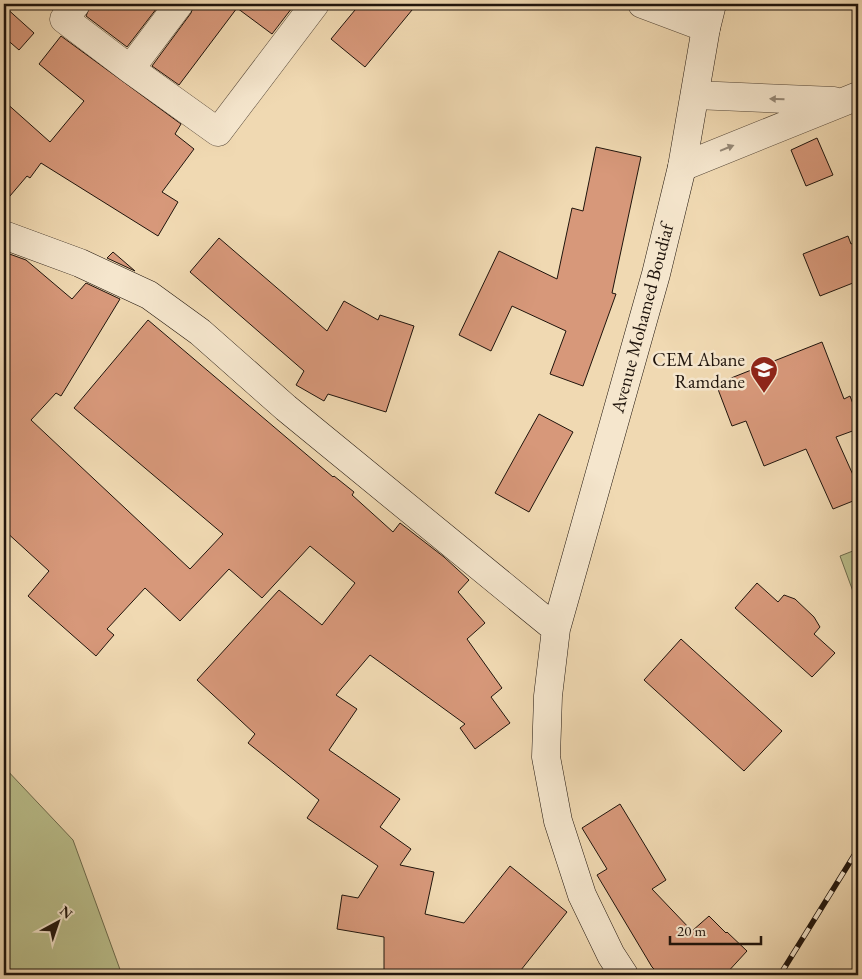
<svg xmlns="http://www.w3.org/2000/svg" width="862" height="979" font-family="'EB Garamond',serif">
<style>
.green{fill:#babf8c;stroke:#6c6a4c}
.building{fill:#d7987a;stroke:#1f140c}
.lines{fill:none;stroke-linecap:round;stroke-linejoin:round}
.street-casing{stroke:#534536;stroke-width:29}
.secondary-casing{stroke:#1f140c;stroke-width:29}
.street{stroke:#f5e6cd;stroke-width:28}
.secondary{stroke:#f5e6cd;stroke-width:28}
.rail-casing{stroke:#1f140c;stroke-width:5.5}
.rail{stroke:#f5e6cd;stroke-width:4;stroke-dasharray:11;stroke-linecap:butt}
.oneway{fill:#958876}
.labels{text-anchor:middle;dominant-baseline:central;stroke-width:5;stroke-linejoin:round;paint-order:stroke}
.street-label{font-size:19px;fill:#1f140c;stroke:#f5e6cd}
.poi-label{font-size:19px;fill:#1f140c;stroke:#f5e6cd;text-anchor:end}
</style>
<rect width="100%" height="100%" fill="#f0d9b2"/>
<filter id="stains"><feTurbulence type="fractalNoise" baseFrequency=".004" numOctaves="4"/><feColorMatrix values="0 0 0 0 .2 0 0 0 0 .09 0 0 0 0 .02 0 0 0 .5 -.17"/></filter>
<radialGradient id="worn" r=".72"><stop offset=".6" stop-color="#630" stop-opacity="0"/><stop offset="1" stop-color="#630" stop-opacity=".3"/></radialGradient>
<path class="green" d="M858,549V605L840,556Z
M4,767L73,840L122,975H4Z"/>
<path class="building" d="M91,4H160L127,47L86,16Z
M194,4H295L272,34L237,8L179,85L152,66L191,13Z
M360,4H417L365,67L331,39Z
M4,6L34,33L19,50L4,37Z
M61,36L181,124L175,134L194,149L162,192L178,202L158,236L41,163L30,178L27,176L4,203V101L50,142L84,101L39,64Z
M817,138L833,175L806,186L791,150Z
M596,147L641,157L612,293L616,294L583,386L550,374L566,331L512,306L491,351L459,335L499,251L557,279L572,208L583,211Z
M848,236L851,244L858,241V281L820,296L803,254Z
M219,238L327,331L344,301L378,320L380,315L414,326L386,412L328,394L324,401L296,385L304,371L190,272Z
M4,252L26,260L72,299L86,283L120,299L61,396L56,393L31,420L190,569L223,534L74,408L148,320L333,477L334,476L354,492L352,495L393,532L400,523L444,557L469,580L458,592L485,623L467,639L502,688L491,697L510,723L475,749L460,728L465,724L370,655L336,695L357,709L329,750L400,799L380,827L411,849L400,865L434,872L425,914L464,923L510,866L567,912L517,975H384V937L337,929L342,895L358,898L378,866L307,818L319,800L248,743L255,734L197,680L279,590L322,625L355,583L310,546L262,598L229,569L180,621L145,588L107,629L114,635L96,656L28,596L49,571L4,530Z
M113,252L135,271L107,258Z
M822,342L844,399L850,396L858,417V429L836,437L858,486V499L833,509L806,449L764,466L746,421L732,426L716,384Z
M539,414L573,432L529,512L495,493Z
M757,583L778,602L784,595L795,599L814,617L820,627L814,634L835,653L812,677L735,608Z
M681,639L782,731L744,771L644,680Z
M620,804L666,880L652,889L692,931L709,916L726,933L727,932L747,951L725,975H660L652,967L597,875L607,869L582,828Z"/>
<g class="lines">
<defs>
<path id="street" d="M76,4L64,19L130,69L218,132L315,4
M642,4L706,28
M130,69L179,4
M695,95L834,101
M682,167L858,96"/>
<path id="secondary" d="M4,235L80,263L149,295L200,332L286,408L556,629
M624,975L611,955L582,895L558,821L546,757L548,696L556,629L656,274L682,167L706,28L712,4"/>
</defs>
<use href="#street" class="street-casing"/>
<use href="#secondary" class="secondary-casing"/>
<use href="#street" class="street"/>
<use href="#secondary" class="secondary"/>
<defs>
<path id="rail" d="M780,975L858,849"/>
</defs>
<use href="#rail" class="rail-casing"/>
<use href="#rail" class="rail"/>
</g>
<defs><path id="oneway-solid" d="M-6-.8H1V-3.2L6.5 0L1 3.2V.8H-6Z" transform="scale(1.25)"/></defs>
<g class="oneway">
<use href="#oneway-solid" transform="translate(777 99) rotate(-178)"/>
<use href="#oneway-solid" transform="translate(727 148) rotate(-22)"/>
</g>
<defs>
<symbol id="school-pin" viewBox="-11 -11 22 30"><path d="M0 17L-7.5 6A9.5 9.5 0 1 1 7.5 6Z" fill="#8f2418" stroke="#f5e6cd"/><path d="M0-5L7-2L0 1L-7-2ZM-4 1L0 2.5L4 1V4Q0 6-4 4Z" fill="#fff"/></symbol>
</defs>
<g fill-rule="evenodd">
<use href="#school-pin" x="748" y="354" width="32" height="43"/>
</g>
<g class="labels">
<g class="street-label">
<text transform="translate(642 318) rotate(-75)">Avenue Mohamed Boudiaf</text>
</g>
<g class="poi-label">
<text x="745" y="359">CEM Abane<tspan x="745" dy="22">Ramdane</tspan></text>
</g>
</g>
<rect width="862" height="979" fill="none" stroke="#f0d9b2" stroke-width="20"/>
<rect x="5" y="5" width="852" height="969" fill="none" stroke="#1f140c" stroke-width="2.5"/>
<rect x="10" y="10" width="842" height="959" fill="none" stroke="#1f140c"/>
<g transform="translate(58 922) rotate(40)" stroke="#f5e6cd" stroke-width="4" paint-order="stroke">
<path d="M0-4L9 19L0 12L-9 19Z" fill="#1f140c"/>
<text y="-8" font-size="14" font-weight="bold" text-anchor="middle" fill="#1f140c">N</text>
</g>
<path d="M670 936v8h91v-8" fill="none" stroke="#1f140c" stroke-width="2.5"/>
<text x="677" y="936" font-size="15" fill="#1f140c" stroke="#f5e6cd" stroke-width="4" paint-order="stroke">20 m</text>
<rect width="100%" height="100%" filter="url(#stains)"/>
<rect width="100%" height="100%" fill="url(#worn)"/>
</svg>
